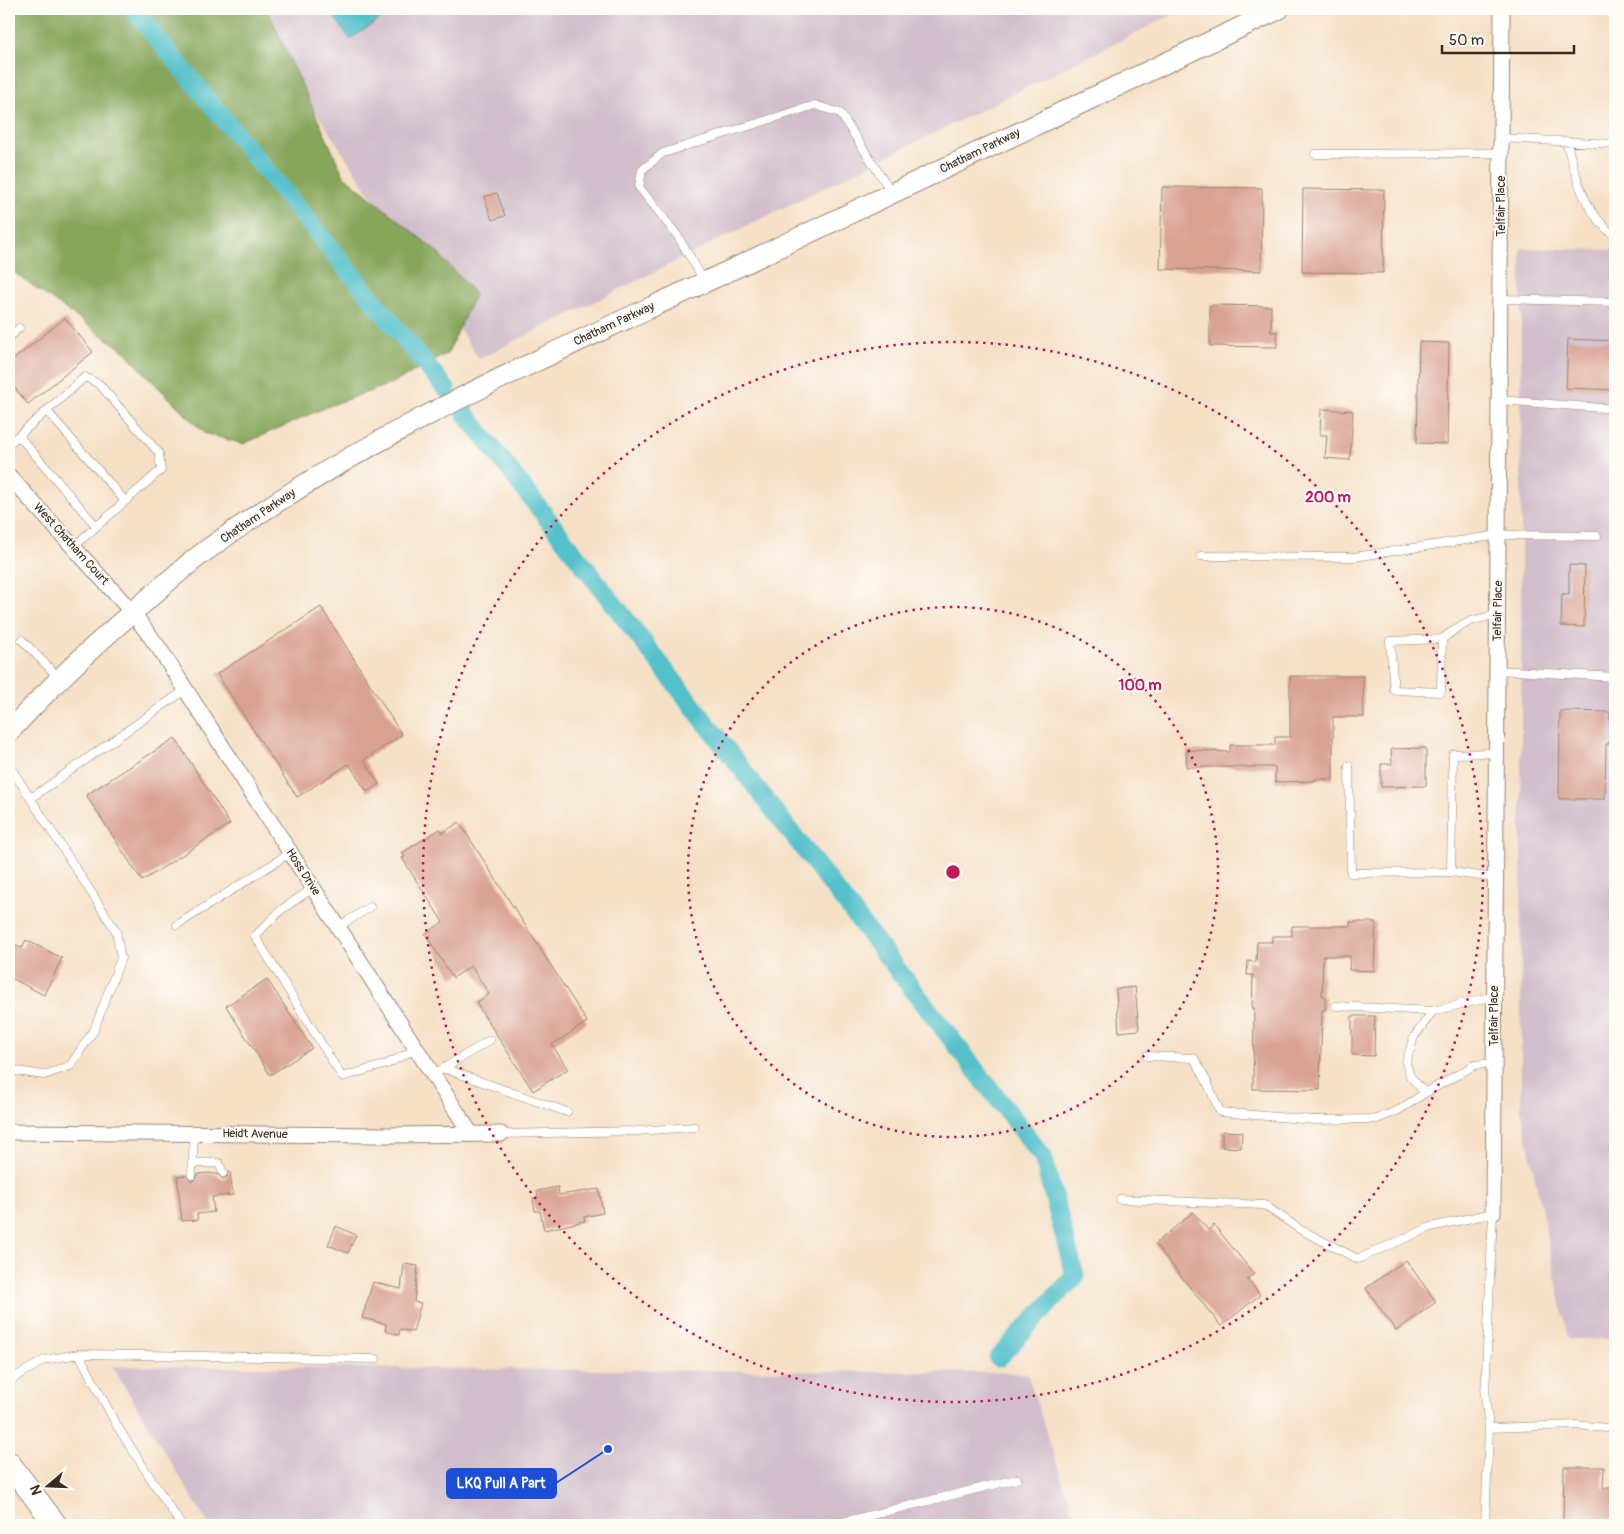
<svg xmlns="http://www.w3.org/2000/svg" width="1624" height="1534" font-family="Pangolin,sans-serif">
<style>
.industrial{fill:#d1bdcb}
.forest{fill:#86a65a;stroke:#60683c}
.water{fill:#53c0ca;stroke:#477574}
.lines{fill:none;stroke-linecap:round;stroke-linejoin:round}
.canal{stroke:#53c0ca;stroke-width:19}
.building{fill:#d9a192}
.lane-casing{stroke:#988572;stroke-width:9}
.street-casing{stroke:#988572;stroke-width:17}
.secondary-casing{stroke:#988572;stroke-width:22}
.primary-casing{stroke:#988572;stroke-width:24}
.lane{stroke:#fff;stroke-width:8}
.street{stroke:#fff;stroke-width:15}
.secondary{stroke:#fff;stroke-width:20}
.primary{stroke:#fff;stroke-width:22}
.ring{fill:none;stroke:#c2185b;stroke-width:2.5;stroke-dasharray:2.5 5}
.labels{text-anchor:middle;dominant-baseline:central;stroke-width:4;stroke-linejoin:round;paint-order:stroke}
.street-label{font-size:12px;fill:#3b2a1e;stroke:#fdfcf7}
.centre{fill:#c2185b;stroke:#fdfcf7;stroke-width:2.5}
.ring-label{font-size:15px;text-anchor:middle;font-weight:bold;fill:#c2185b;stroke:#fdfcf7;stroke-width:4;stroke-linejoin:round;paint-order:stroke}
.leader{fill:none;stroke:#1d4ed8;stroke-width:2}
.callout-dot{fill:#1d4ed8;stroke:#fdfcf7;stroke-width:2}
.callout{fill:#1d4ed8;stroke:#1d4ed8;stroke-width:2}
.callout-label{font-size:14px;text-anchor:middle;font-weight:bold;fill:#fff}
</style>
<rect width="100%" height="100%" fill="#fdfcf7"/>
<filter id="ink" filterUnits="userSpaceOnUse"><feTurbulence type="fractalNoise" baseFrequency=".02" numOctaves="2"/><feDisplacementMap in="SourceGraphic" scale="10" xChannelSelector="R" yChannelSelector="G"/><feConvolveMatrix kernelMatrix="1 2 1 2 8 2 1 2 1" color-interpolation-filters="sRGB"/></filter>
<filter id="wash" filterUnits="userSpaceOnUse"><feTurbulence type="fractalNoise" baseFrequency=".0096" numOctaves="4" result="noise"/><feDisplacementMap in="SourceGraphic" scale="20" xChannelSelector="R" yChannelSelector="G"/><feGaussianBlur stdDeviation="1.12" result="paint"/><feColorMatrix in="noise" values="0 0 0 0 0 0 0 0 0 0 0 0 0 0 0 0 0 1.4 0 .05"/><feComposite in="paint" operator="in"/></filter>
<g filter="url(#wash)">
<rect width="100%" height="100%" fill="#f6e0c6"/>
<path class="industrial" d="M248,9H1184L479,359Z
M1521,248L1615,250V1339H1568L1521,1109Z
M112,1366L1027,1373L1077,1525H209Z"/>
<path class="forest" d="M9,9H267L344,176L435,250L475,294L448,353L393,383L329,406L243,444L204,433L153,382L124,351L9,269Z"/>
<path class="water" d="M329,9H395L350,39Z"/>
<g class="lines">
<path class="canal" d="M133,9L446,389
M466,414L1043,1157L1075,1276L998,1358"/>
</g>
<g id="blocks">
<path class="building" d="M1162,187L1262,188L1261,271L1160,269Z
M1303,189L1384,190L1383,273L1302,272Z
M497,193L505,216L492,220L484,197Z
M1210,305L1271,306V332H1277V347L1210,346Z
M65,318L93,352L28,404L9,381V363Z
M1568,339L1615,341V390L1566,388Z
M1419,342L1449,343L1447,444L1417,443Z
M1321,409L1353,411L1350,460L1325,458L1327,435H1320Z
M1569,565L1585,566L1584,627L1561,626L1562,594H1569Z
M321,607L402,735L364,760L379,784L367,792L349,764L297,797L217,674Z
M1290,676H1363L1364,717H1333V779H1315V781L1275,782V767H1186L1187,750L1230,752V745H1275V737H1290Z
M1560,711L1610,712L1609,744H1606L1605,799H1559Z
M175,738L230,824L142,881L86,795Z
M1426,748V786L1381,787V764H1392L1391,749Z
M459,822L587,1022L552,1045L568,1069L533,1091L476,1003L489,994L471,966L453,978L425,934L443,922L402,858L405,857L402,853L440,829L443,833Z
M1350,922H1376L1374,971L1349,970L1350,956H1323L1322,996H1325V1010H1322L1320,1090L1253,1089L1254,1008H1252L1253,975H1247L1248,961L1256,962L1257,942H1272V936H1292V926H1350Z
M26,940L62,958L44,995L9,977V942L22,948Z
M267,979L312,1048L270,1075L226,1006Z
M1135,987L1139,1030L1119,1032L1116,989Z
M1352,1016H1375L1374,1056L1352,1055Z
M1222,1131L1242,1132L1241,1148L1222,1147Z
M228,1172H230L233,1195L212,1197L214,1212L197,1214L198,1220L182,1221L177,1176L186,1175L189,1179L192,1181L196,1178L198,1174L211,1173V1174H217L223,1179L227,1177Z
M558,1187L559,1195L599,1189L603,1213L584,1217L585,1221L544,1230L540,1211H535L533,1198L538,1197L537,1191Z
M1193,1212L1208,1230L1214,1225L1254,1274L1247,1279L1260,1295L1221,1326L1155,1244Z
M336,1226L356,1235L348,1253L328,1245Z
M1406,1260L1436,1302L1396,1331L1366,1288Z
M404,1264L418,1266L414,1302L421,1303L413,1332L400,1329L399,1335L385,1331L386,1324L362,1318L373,1282L401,1289Z
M1564,1467H1604L1603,1488H1615V1525H1563Z"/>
</g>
</g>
<g filter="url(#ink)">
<use href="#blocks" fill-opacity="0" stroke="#988572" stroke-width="1"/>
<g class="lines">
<defs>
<path id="lane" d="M1501,138L1615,144
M1566,141C1577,178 1583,212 1615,236
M1315,154L1501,153
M705,282L677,235L639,187L642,170L663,153L815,105L840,113L892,193
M1500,299L1615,302
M9,338L19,328
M1499,400L1615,409
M47,411L125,501
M19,436L96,526
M9,444L85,377L99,384L159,453L161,470L73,547
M1201,556L1354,557L1499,535L1597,536
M1442,639L1441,692L1394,690L1390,641L1442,639L1457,628L1471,621L1498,614
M22,640L59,678
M1497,670L1615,677
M9,765L116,931L121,958L94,1030L70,1066L44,1075L9,1070
M1349,766L1351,873L1451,872
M31,798L185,690
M1495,878L1451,872L1453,754L1496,753
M313,888L281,910L255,936L342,1077L387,1064L416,1049
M177,925L290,853
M338,927L370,907
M1336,1006L1433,1011
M1147,1056L1194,1058L1206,1080L1220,1112L1314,1120L1377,1119L1399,1110L1425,1093
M1494,1063L1475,1065L1425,1093L1410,1076L1406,1062L1414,1037L1433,1011L1495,996
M443,1068L567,1112
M441,1070L490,1040
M501,1134L636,1131L695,1127
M193,1163H219L223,1173
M192,1175L194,1134
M1120,1199L1264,1205L1301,1230L1358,1259L1431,1227L1493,1213L1485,1395L1489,1428L1577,1425L1615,1429
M79,1354L117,1426L181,1525
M9,1381L44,1360L79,1354L376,1359
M831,1525L1017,1479
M1485,1525L1489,1428"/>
<path id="street" d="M9,476L132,612L159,648L471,1134
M9,1132L388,1135L501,1134
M1493,1213L1502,9"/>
<path id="secondary" d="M9,732C53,683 97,642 148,599C166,583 185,566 204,552C371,429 565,349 752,260C928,177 1103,92 1279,9"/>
<path id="primary" d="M9,1463L56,1525"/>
</defs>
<use href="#lane" class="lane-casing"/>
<use href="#street" class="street-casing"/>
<use href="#secondary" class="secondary-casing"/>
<use href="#primary" class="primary-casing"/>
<use href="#lane" class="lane"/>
<use href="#street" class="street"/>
<use href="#secondary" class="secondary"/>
<use href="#primary" class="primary"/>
</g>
</g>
<g class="ring">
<circle cx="953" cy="872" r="265"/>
<circle cx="953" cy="872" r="530"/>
</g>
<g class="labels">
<g class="street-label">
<text transform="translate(980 151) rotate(-26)">Chatham Parkway</text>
<text transform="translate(1501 206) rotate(-90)">Telfair Place</text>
<text transform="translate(614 324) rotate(-25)">Chatham Parkway</text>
<text transform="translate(258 516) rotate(-34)">Chatham Parkway</text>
<text transform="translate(71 544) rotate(48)">West Chatham Court</text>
<text transform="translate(1498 611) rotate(-89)">Telfair Place</text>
<text transform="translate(303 872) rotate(57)">Hoss Drive</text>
<text transform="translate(1494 1016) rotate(-90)">Telfair Place</text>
<text transform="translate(255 1134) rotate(1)">Heidt Avenue</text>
</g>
</g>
<circle cx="953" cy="872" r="8" class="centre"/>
<g class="ring-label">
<text x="1328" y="502">200 m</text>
<text x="1140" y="690">100 m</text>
</g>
<path class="leader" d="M608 1449L556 1483"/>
<circle class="callout-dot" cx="608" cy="1449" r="5"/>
<rect class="callout" x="447" y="1469" width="109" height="29" rx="5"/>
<g class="callout-label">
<text x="501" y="1488">LKQ Pull A Part</text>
</g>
<rect width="1624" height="1534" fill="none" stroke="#fdfcf7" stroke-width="30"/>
<g transform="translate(48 1486) rotate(251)" stroke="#fdfcf7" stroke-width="4" paint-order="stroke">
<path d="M0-4L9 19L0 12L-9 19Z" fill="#3b2a1e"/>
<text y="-8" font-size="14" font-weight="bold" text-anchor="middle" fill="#3b2a1e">N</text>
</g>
<path d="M1442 45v8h132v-8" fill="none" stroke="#3b2a1e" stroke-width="2.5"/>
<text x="1449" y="45" font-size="15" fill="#3b2a1e" stroke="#fdfcf7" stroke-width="4" paint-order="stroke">50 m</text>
</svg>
